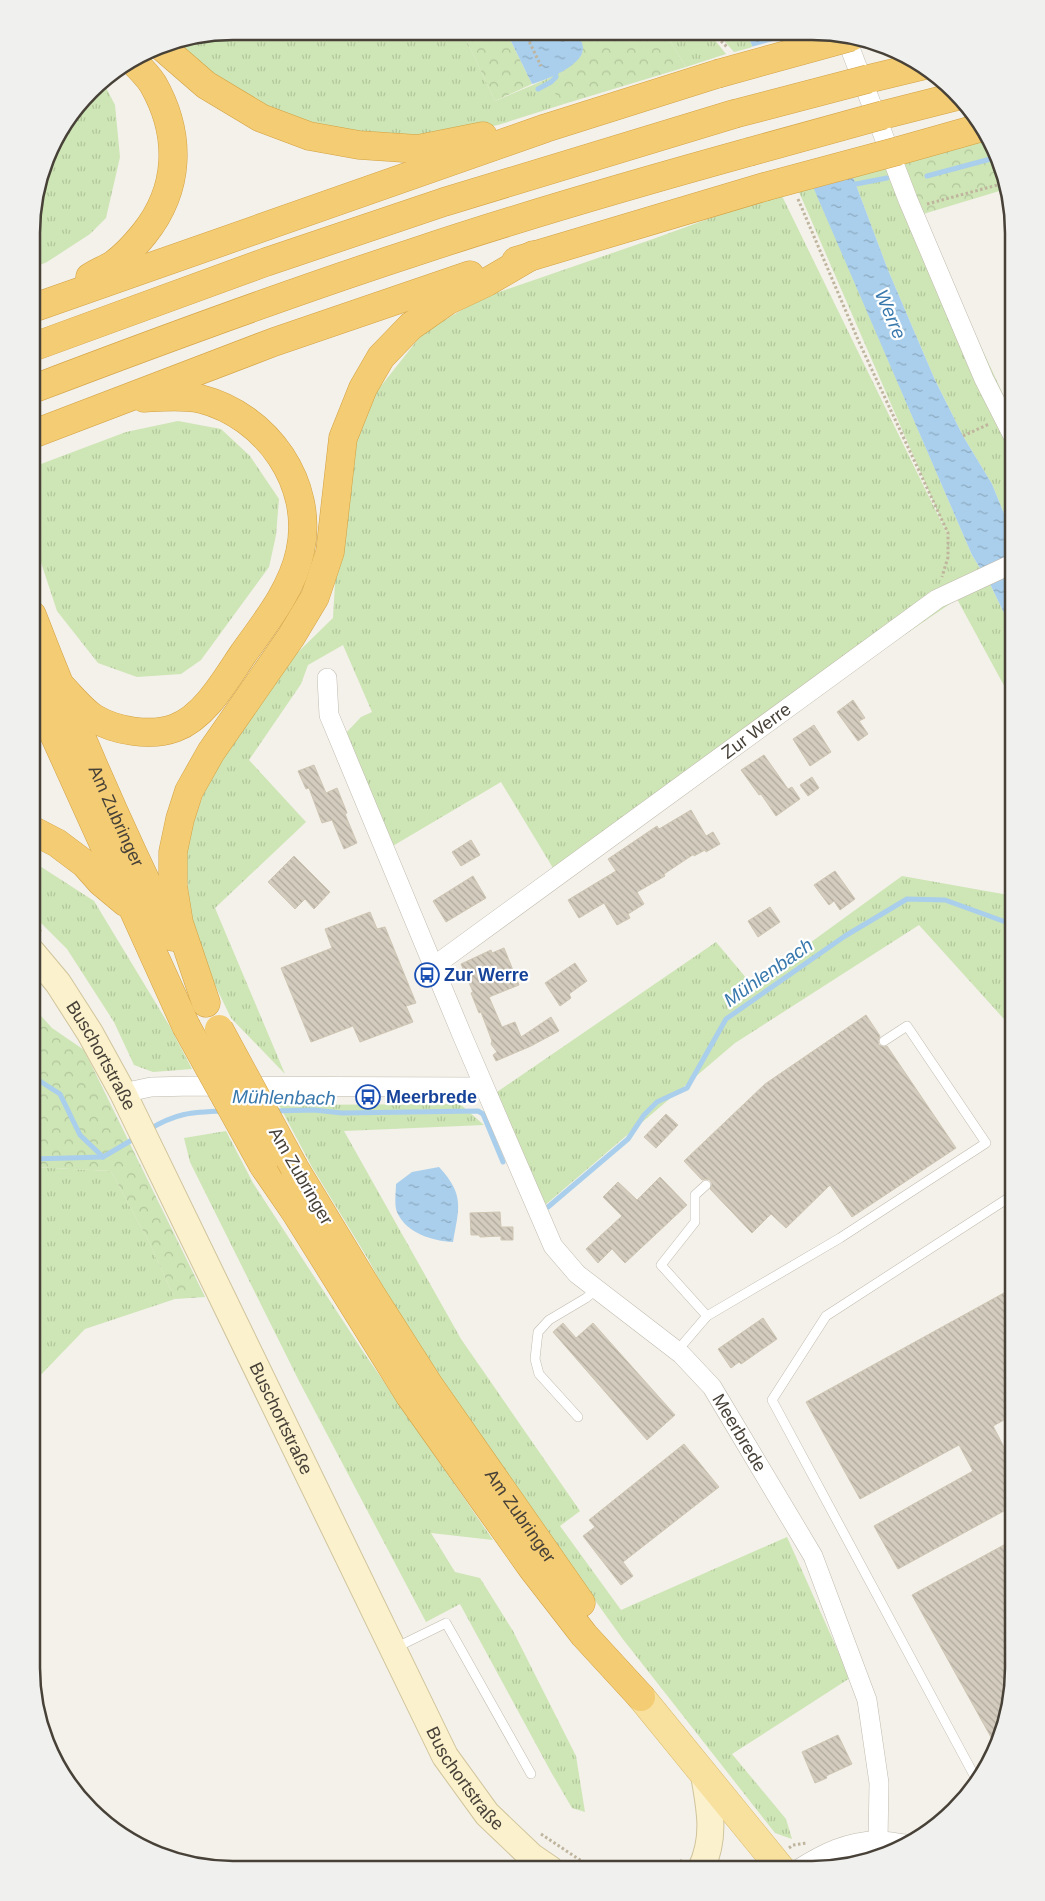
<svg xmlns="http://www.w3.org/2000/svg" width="1045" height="1901" font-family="Helvetica,sans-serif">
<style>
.grass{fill:url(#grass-tufts)}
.forest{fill:url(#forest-crowns)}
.water{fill:url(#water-ripples)}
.pier{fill:#f3f1e9}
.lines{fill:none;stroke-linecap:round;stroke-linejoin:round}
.stream{stroke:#aacfec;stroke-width:5}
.building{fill:url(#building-back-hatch);stroke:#cfc5b3}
.lane-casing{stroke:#c1bbaf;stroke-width:10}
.street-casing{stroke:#c1bbaf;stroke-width:20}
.secondary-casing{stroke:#d0c49c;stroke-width:28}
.primary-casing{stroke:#dcbe6f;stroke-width:29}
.highway-casing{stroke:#d3a143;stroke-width:29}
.path{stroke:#bfb49e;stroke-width:3;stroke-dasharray:2.5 2.5;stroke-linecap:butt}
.lane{stroke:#fff;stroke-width:9}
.street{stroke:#fff;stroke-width:19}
.secondary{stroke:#fbf1cc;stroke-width:26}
.primary{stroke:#f8e09e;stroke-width:28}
.highway{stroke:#f4cc73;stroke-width:28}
.highway-bridge-casing{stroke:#d3a143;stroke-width:29;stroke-linecap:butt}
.highway-bridge{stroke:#f4cc73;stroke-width:28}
.labels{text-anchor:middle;stroke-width:4.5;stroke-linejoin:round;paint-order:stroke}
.street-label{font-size:18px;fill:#474138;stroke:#fff}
.transit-label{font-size:18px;font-weight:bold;fill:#164399;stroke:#fff;text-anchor:start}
.water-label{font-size:19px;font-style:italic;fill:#3878ac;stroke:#fff}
.rim{fill:none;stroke:#474138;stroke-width:2.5}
</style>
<defs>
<pattern id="grass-tufts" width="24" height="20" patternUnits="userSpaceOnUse" patternTransform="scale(1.25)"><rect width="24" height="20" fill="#cee5b5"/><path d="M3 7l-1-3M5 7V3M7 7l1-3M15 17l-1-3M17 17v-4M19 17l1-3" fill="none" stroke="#b2c69c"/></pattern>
<pattern id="forest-crowns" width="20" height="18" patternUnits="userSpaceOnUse" patternTransform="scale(1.25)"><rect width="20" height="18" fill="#cee5b5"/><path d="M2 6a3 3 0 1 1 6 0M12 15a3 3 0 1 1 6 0" fill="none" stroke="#b2c69c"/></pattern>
<pattern id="water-ripples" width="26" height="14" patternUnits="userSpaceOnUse" patternTransform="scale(1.25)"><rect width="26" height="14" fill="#aacfec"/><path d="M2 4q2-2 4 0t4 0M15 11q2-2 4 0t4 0" fill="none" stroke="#8caac0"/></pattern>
<pattern id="building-back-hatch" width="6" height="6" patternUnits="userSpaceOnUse" patternTransform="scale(1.25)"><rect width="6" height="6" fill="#d4cdbf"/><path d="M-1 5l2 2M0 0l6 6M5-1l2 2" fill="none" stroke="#aea89c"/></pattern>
</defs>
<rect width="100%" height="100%" fill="#f3f1e9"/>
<g class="grass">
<polygon points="233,31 463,33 495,101 547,79 566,69 552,89 564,104 498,125 442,135 380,137 295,119 254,101 214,75 177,42"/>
<polygon points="656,34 710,34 726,54 686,67 667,36"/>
<polygon points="718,34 747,34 753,47 734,52"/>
<polygon points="102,80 115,105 120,157 106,218 90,234 47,262 33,268 33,207 52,144"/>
<polygon points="904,163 920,215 1014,418 1014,538 992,484 963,436 935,380 888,270 853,177"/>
<polygon points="814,188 972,555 991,586 1014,634 1014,704 957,599 556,873 501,782 391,847 345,734 361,717 372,712 343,645 308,665 301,684 249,760 306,822 215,908 285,1074 231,1018 214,983 199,944 190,909 186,867 188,840 205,789 221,761 295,655 333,618 336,566 354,447 377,391 423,333 482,298 653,239 730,211 782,196 950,540 799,192"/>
<polygon points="178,421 221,429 250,456 279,499 276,535 269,567 201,660 181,674 137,677 98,663 57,611 33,538 33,467 126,432"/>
<polygon points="32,861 94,901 169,1025 192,1069 153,1072 134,1065 114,1022 67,949 32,914"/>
<polygon points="902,876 1014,896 1013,1029 919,925 735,1043 544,1206 497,1092 716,942 752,985"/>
<polygon points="460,1104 484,1125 344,1131 461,1339 580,1511 560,1526 621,1610 787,1537 850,1678 732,1754 786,1819 792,1839 775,1833 622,1638 529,1508 408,1333 368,1259 312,1167 279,1105"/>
<polygon points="226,1131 253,1183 362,1350 493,1540 431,1533 455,1572 480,1578 513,1631 576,1756 585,1812 572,1808 551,1772 460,1604 426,1622 299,1381 190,1162 184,1138"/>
<polygon points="32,1167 111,1171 150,1244 175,1299 85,1329 32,1384"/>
</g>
<g class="forest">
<polygon points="463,33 507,33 532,84 495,101"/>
<polygon points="578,33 656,34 667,36 686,67 564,104 551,89 566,69 580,56"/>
<polygon points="989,139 1003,168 1006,189 920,215 904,163"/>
<polygon points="32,1006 52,1028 84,1050 205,1297 175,1299 150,1244 111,1171 32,1167"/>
</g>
<g class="water">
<path d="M507,33H578C580,37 583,44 583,49C582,66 546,80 532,84Z"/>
<polygon points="747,34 793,35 853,177 888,270 935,380 963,436 992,484 1014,538 1014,634 991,586 972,555"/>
<path d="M439,1167C465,1195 459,1208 453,1242C432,1241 406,1233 397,1212C394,1205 396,1192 396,1184L412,1172Z"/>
</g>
<polygon class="pier" points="795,35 855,177 811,189 751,47"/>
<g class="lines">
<g class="stream">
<polyline points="538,89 551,82 556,77 555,69"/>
<polyline points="927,176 998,157"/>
<polyline points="851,185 887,178"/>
<polyline points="32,1076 60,1094 80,1135 103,1157"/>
<polyline points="274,1111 314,1110 342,1113 478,1111 483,1114 503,1162"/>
<path d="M148,1130C176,1113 191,1112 223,1111"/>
<polyline points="32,1159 103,1157 137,1137"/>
<polyline points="548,1207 628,1139 644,1115 657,1102 687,1088 726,1019 845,936 907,899 945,900 1014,925"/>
</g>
</g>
<g class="building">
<polygon points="853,700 865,718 859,721 868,734 858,741 837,712"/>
<polygon points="814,725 831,752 810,766 793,739"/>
<polygon points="764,755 788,789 792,787 800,799 776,816 761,794 759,795 741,770"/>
<polygon points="314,765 326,793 337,788 347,813 345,814 357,843 344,849 332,820 322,823 309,788 306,789 298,771"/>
<polygon points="812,777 819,788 808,796 800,785"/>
<polygon points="691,810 706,836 713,832 720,844 706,852 705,850 694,856 694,854 664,874 665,876 637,892 644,904 628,914 630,918 617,925 604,903 579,918 568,900 616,871 608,859 657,826 659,829"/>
<polygon points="471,840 480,855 461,866 452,852"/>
<polygon points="294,856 330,892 314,909 305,899 295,909 268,882"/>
<polygon points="835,871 855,899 840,910 834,901 829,905 814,885"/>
<polygon points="473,876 486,898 446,922 433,901"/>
<polygon points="770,907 780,922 758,937 748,921"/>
<polygon points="370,912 377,929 385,927 416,1003 406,1006 413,1022 360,1042 353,1026 311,1042 281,968 332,948 325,929"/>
<polygon points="504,948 519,985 489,997 502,1027 515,1022 521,1037 551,1017 559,1031 531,1046 496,1061 493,1055 497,1052 491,1044 492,1041 481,1012 479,1013 471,993 473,992 461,964 491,950 492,953"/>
<polygon points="575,963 587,981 569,994 571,998 560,1006 545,983"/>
<polygon points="866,1015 880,1036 878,1041 879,1045 884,1047 887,1046 956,1148 852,1217 830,1185 786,1228 771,1214 752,1233 710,1189 712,1184 710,1180 705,1179 702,1180 684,1161 765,1084"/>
<polygon points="666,1114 678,1125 656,1148 644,1137"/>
<polygon points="660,1177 687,1205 625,1263 612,1249 598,1263 586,1249 622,1216 603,1197 618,1182 637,1200"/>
<polygon points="500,1212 501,1227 513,1227 513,1240 501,1240 501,1236 480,1237 479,1235 471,1235 470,1213"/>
<polygon points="1013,1288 1013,1415 993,1426 1007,1453 1013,1450 1013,1506 898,1569 874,1526 973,1471 959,1445 860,1499 806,1402"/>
<polygon points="763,1318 777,1339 741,1364 739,1362 731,1368 718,1349"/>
<polygon points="563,1323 576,1338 593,1323 675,1415 647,1440 553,1332"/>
<polygon points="684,1444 719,1487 623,1562 633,1576 621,1585 583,1536 595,1527 589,1520"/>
<polygon points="1013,1540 1013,1681 997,1748 912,1595"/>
<polygon points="838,1735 852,1764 826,1776 827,1778 815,1783 802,1752"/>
</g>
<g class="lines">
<g class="lane-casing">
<g id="lane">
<polyline points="706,1185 695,1195 695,1222 661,1265 707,1316 840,1238 986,1143 907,1026 884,1041"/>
<polyline points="677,1351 707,1316"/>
<polyline points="578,1417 539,1374 535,1359 538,1332 549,1320 586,1298 597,1289"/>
<polyline points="395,1648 446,1623 531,1774"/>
<polyline points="972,1791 975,1777 772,1400 826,1316 1013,1195"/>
</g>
</g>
<g class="street-casing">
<g id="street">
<polyline points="845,35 908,200 984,379 1014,438"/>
<path id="s1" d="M327,678L329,715L462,1035L553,1246L577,1274L681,1354L712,1387L813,1556L867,1700L879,1783L878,1841"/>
<path id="s2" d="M434,966L937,599L1014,563"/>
<polyline points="123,1093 151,1087 194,1086 484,1087"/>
<polyline points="841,1865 854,1855 865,1843"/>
<path d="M797,1870C822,1854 849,1840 879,1841C888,1841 897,1843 906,1844"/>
</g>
</g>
<g class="secondary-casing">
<g id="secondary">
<path id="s3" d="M32,952L58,983L90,1033L123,1093L445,1756L487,1814L531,1856L550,1869"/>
<path d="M701,1869C716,1837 710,1809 704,1775"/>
</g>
</g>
<g class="primary-casing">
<polyline id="primary" points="641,1697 782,1870"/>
</g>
<g class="highway-casing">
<g id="highway">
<polyline points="161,46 206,85 261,118 309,136 359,145 418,149 483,136"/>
<polyline points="868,79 922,66"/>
<polyline points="883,115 958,96"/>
<polyline points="898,151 983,127"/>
<polyline points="516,261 764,187"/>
<path d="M90,277C98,272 106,269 114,264C125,256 135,245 144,234C180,189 182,135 153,84C148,76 140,68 133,61"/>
<polyline points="33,308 546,128 717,74"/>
<polyline points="33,347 266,262 444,202 734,114"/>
<path d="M33,389C159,341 286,294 415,252C525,215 637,183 749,152"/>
<polyline points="33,434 274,342 470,275"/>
<path id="s4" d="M32,615C74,724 121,832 173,937"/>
<path d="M59,684C70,695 81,710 94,718C115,731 151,737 175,728C205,717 226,679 243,654C265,623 292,590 300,552C315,484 267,416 201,399C183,395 162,397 144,398"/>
<polyline points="32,686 186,1026"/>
<polyline points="32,830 57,843 85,864 101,882 125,902"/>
<polyline points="206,1003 179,923 173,886 173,852 180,819 189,791 211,752 291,637 315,597 330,552 343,438 363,388 381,357 411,326 447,301 487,282 533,255"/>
<polyline points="263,1165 296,1213 410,1396 483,1499 532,1568 584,1635 641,1697"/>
<path id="s5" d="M294,1167L371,1294L429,1385L581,1603"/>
</g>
</g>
<g class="path">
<polyline points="525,33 541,66"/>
<polyline points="714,34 728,48"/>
<polyline points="798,199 859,342 948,533 948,557 942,577"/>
<polyline points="927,204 1005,183"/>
<polyline points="963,436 989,424"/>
<polyline points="32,923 42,933"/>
<polyline points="541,1834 580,1860 602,1869"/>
<polyline points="789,1848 793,1845 807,1843"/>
<polyline points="575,1869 580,1860"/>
<polyline points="674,1869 682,1860"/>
</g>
<use href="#lane" class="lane"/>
<use href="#street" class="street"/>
<use href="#secondary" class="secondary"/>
<use href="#primary" class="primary"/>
<use href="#highway" class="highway"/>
<g class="highway-bridge-casing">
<g id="highway-bridge">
<polyline points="717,74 851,37"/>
<polyline points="734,114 868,79"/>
<polyline points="749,152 883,115"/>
<polyline points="764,187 898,151"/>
<polyline points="186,1026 263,1165"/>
<polyline points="219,1029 294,1167"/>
</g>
</g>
<use href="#highway-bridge" class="highway-bridge"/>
</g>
<defs>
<g id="bus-ring" transform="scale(1.25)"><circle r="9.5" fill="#fff" stroke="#1a4fb4" stroke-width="1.5"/><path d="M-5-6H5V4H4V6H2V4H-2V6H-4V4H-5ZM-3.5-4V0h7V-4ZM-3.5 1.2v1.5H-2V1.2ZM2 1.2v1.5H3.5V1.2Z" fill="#1a4fb4"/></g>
</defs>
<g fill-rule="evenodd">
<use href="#bus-ring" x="427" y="975"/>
<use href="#bus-ring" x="368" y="1097"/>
</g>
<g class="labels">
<g class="street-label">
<text dy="6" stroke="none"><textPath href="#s2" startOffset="399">Zur Werre</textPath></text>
<text dy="6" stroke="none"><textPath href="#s4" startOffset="218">Am Zubringer</textPath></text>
<text dy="6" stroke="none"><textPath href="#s3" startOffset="125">Buschortstraße</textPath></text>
<text transform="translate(301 1176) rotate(60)" y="6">Am Zubringer</text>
<text dy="6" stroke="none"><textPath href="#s3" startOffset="530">Buschortstraße</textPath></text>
<text dy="6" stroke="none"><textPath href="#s1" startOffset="880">Meerbrede</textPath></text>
<text dy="6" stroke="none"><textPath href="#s5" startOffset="416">Am Zubringer</textPath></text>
<text dy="6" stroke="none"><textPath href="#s3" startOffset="935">Buschortstraße</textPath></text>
</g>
<g class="transit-label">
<text x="444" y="981">Zur Werre</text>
<text x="386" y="1103">Meerbrede</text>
</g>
<g class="water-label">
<text transform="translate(891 314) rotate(67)" y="7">Werre</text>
<text transform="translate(768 972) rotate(-35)" y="7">Mühlenbach</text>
<text transform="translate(284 1097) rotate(1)" y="7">Mühlenbach</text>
</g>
</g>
<path d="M0 0H1045V1901H0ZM233 40H812A193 193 0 0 1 1005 233V1668A193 193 0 0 1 812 1861H233A193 193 0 0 1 40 1668V233A193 193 0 0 1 233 40Z" fill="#f0f0ef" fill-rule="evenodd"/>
<path class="rim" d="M233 40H812A193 193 0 0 1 1005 233V1668A193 193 0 0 1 812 1861H233A193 193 0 0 1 40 1668V233A193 193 0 0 1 233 40Z"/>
</svg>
